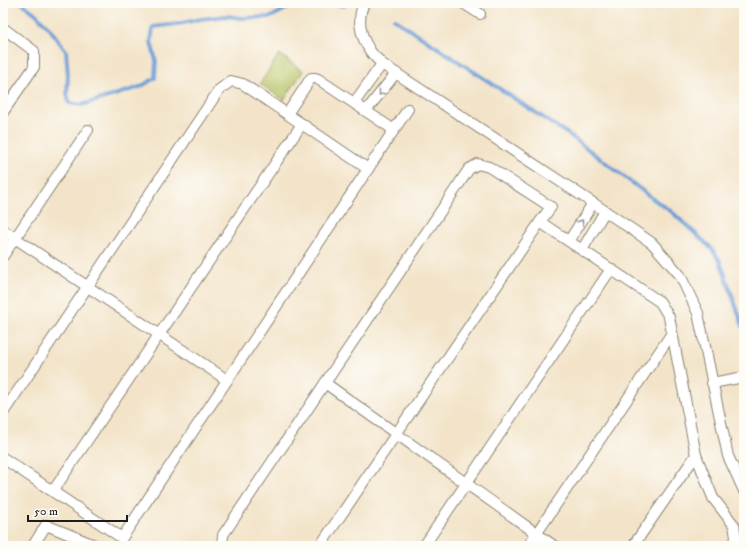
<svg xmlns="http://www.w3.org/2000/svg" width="747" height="549" font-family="'IM FELL DW Pica',serif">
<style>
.green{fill:#b9c567;stroke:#6a7042}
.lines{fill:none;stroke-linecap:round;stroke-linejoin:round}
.stream{stroke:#6c9cd6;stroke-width:4}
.street-casing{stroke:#888072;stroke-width:12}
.street{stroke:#fff;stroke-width:10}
.oneway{stroke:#999}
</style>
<rect width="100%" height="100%" fill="#fdfcf7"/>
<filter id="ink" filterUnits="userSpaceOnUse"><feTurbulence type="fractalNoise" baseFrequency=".025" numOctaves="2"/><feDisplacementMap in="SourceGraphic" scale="8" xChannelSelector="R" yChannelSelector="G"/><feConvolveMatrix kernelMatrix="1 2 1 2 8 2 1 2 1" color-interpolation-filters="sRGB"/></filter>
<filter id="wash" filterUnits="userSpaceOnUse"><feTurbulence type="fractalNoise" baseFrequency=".012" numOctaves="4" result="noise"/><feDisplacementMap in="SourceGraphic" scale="16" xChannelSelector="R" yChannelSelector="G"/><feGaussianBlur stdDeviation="0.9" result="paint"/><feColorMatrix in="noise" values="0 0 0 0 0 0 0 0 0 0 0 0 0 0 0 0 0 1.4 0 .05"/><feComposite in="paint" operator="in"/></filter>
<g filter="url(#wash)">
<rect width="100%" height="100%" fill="#f3e4c9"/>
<polygon class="green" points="279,54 303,71 284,100 260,84"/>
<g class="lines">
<g class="stream">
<polyline points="22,3 36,14 50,29 66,51 68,75 67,93 69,103 82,105 140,87 155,78 156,61 151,42 153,27 178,24 201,19 226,16 241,18 271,17 293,5 299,3"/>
<polyline points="334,3 344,6"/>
<polyline points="394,19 568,134 652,198 672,212 711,248 720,261 744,329"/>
</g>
</g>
</g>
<g filter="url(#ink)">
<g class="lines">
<g class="street-casing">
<g id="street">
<path d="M364,3C357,18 360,35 369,49C372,55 378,59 382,64L593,203L652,243L680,275L698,313L728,456L744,491"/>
<polyline points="463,3 480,14"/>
<polyline points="3,28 34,51 34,67 3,112"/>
<polyline points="354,103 382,64"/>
<polyline points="366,111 396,73"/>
<polyline points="287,114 311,78 315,78 318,79 394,130"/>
<polyline points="3,230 227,380"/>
<polyline points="569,241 593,203"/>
<polyline points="582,250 605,211"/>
<polyline points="3,256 88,130"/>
<polyline points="325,383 554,546"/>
<polyline points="712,383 744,377"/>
<polyline points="3,413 219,90 231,81 243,84 368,169"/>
<polyline points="3,458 122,538 408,109"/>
<polyline points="53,491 302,124"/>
<polyline points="33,546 46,525 97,546"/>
<polyline points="222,546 223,535 469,169 478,164 489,167 551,207 540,222 660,302 669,317 696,455 713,498 734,525 736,537 734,546"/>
<polyline points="320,546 540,222"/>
<polyline points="424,546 611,269"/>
<polyline points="528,546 672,333"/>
<polyline points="633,546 696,455"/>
</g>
</g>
<use href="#street" class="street"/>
</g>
<defs><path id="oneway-chevron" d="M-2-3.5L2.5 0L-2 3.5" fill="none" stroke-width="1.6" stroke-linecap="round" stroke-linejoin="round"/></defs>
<g class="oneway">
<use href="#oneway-chevron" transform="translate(381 93) rotate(128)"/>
<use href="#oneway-chevron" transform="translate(581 222) rotate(-57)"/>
</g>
</g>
<rect width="747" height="549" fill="none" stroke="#fdfcf7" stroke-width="16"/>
<path d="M28 515v6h99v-6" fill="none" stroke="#1c1c1c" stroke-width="2"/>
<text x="34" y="515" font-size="12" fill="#1c1c1c" stroke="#fdfcf7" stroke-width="3" paint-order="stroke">50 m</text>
</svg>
